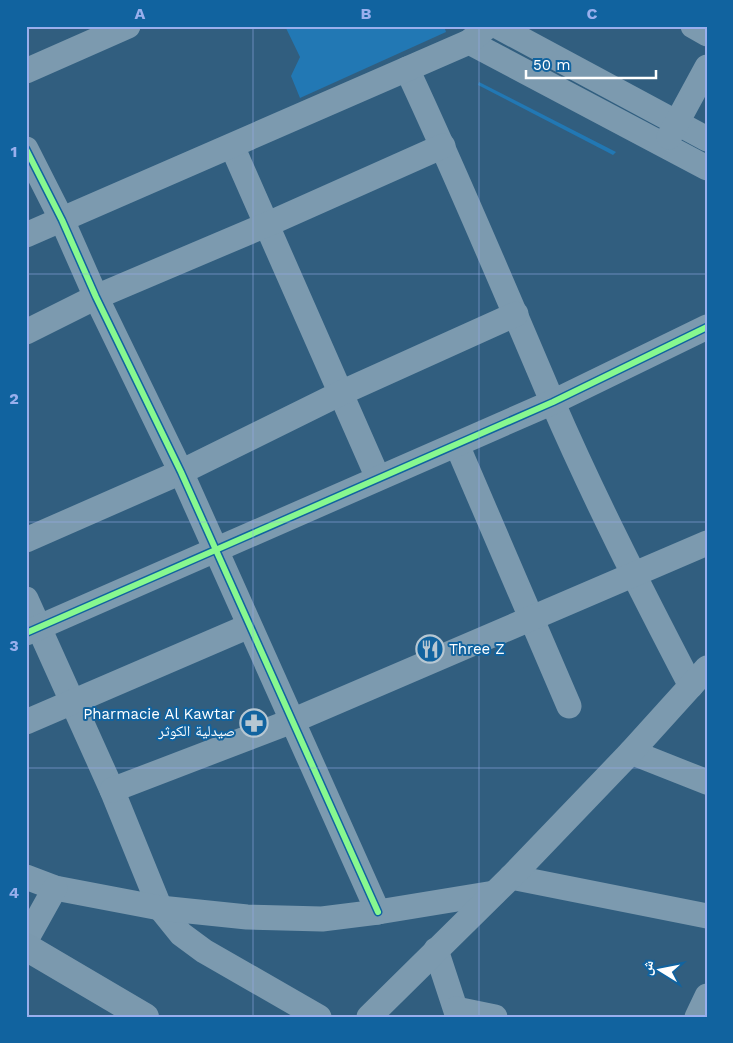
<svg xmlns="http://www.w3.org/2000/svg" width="733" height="1043" font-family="'Work Sans','Noto Naskh Arabic',sans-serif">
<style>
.green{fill:#2278b4}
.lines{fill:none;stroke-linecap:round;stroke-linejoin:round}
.minor{stroke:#7c9aaf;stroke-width:25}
.major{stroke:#7b99ae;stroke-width:28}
.cycleway-casing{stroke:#11639f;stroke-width:9}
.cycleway{stroke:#87f88f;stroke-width:6}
.grid{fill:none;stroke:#99afed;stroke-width:1;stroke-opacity:0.55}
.labels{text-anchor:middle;stroke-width:4;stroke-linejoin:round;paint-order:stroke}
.poi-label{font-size:15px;fill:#fff;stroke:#11639f;text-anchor:start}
.neatline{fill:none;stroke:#99afed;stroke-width:2}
.grid-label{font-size:16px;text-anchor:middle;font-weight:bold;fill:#99afed}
</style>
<rect width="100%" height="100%" fill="#315e7f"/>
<g class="green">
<polygon points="285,26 444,26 446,32 300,98 291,76 300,57"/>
<polygon points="479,82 616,152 613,155 478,85"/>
</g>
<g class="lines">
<g class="minor">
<polyline points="497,26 707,139"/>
<polyline points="693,26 707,34"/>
<polyline points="469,42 707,168"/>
<path d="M407,69C458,178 505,290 552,401C594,498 642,592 691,686"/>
<polyline points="26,71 128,26"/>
<polyline points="669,137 707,67"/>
<polyline points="232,146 378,478"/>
<polyline points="26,149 62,220 96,297 181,472 378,912"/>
<polyline points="26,235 469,42 488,26"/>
<polyline points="26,332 96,297 268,224 443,146"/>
<polyline points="457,445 569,706"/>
<polyline points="26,540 181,472 341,393 516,314"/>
<polyline points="26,599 112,790 160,908 181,934 204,951 319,1017"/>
<polyline points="26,633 553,402 707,327"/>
<polyline points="26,722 249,626"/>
<polyline points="631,752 707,782"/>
<polyline points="112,790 292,721 707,543"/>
<polyline points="26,877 55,888 160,908 247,917 322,919 378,912 494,893"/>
<polyline points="511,877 707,916"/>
<polyline points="26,940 55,888"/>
<polyline points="436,950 458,1017"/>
<polyline points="456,1009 495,1017"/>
<polyline points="369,1017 511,877 631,752 707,668"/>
<polyline points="697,1017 707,996"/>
</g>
<polyline class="major" points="26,947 145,1017"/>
<g class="cycleway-casing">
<g id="cycleway">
<polyline points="26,149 62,220 96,297 181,472 378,912"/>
<polyline points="26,633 553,402 707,327"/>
</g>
</g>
<use href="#cycleway" class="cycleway"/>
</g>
<path class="grid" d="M253,26V1017M479,26V1017M26,274H707M26,522H707M26,768H707"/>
<defs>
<g id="restaurant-ring" transform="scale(1.4375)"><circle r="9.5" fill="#11639f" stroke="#b7c7d2" stroke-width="1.5"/><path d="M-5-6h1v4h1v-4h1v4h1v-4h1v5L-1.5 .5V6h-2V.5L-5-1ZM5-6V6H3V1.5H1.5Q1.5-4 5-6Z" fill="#b7c7d2"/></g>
<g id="pharmacy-ring" transform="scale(1.4375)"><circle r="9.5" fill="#11639f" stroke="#b7c7d2" stroke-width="1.5"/><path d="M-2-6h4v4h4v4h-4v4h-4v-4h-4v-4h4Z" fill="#b7c7d2"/></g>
</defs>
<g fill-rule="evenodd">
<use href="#restaurant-ring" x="430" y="649"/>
<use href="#pharmacy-ring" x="254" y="723"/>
</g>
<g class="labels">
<g class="poi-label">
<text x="449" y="654">Three Z</text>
<text x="235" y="719" text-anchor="end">Pharmacie Al Kawtar<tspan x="235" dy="17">صيدلية الكوثر</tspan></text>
</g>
</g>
<rect width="733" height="1043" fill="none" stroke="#11639f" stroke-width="55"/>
<g transform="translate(660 970) rotate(280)" stroke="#11639f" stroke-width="4" paint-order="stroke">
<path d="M0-4L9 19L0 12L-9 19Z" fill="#ffffff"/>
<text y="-8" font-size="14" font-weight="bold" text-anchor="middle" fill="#ffffff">ش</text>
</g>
<path d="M526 70v8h130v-8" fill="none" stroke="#ffffff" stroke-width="2.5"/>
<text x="533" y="70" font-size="15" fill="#ffffff" stroke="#11639f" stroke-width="4" paint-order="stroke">50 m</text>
<rect x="28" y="28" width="678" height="988" class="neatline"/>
<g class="grid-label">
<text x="140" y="19">A</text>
<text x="366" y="19">B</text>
<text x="592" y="19">C</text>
<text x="14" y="157">1</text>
<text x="14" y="404">2</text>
<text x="14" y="651">3</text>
<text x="14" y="898">4</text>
</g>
</svg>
